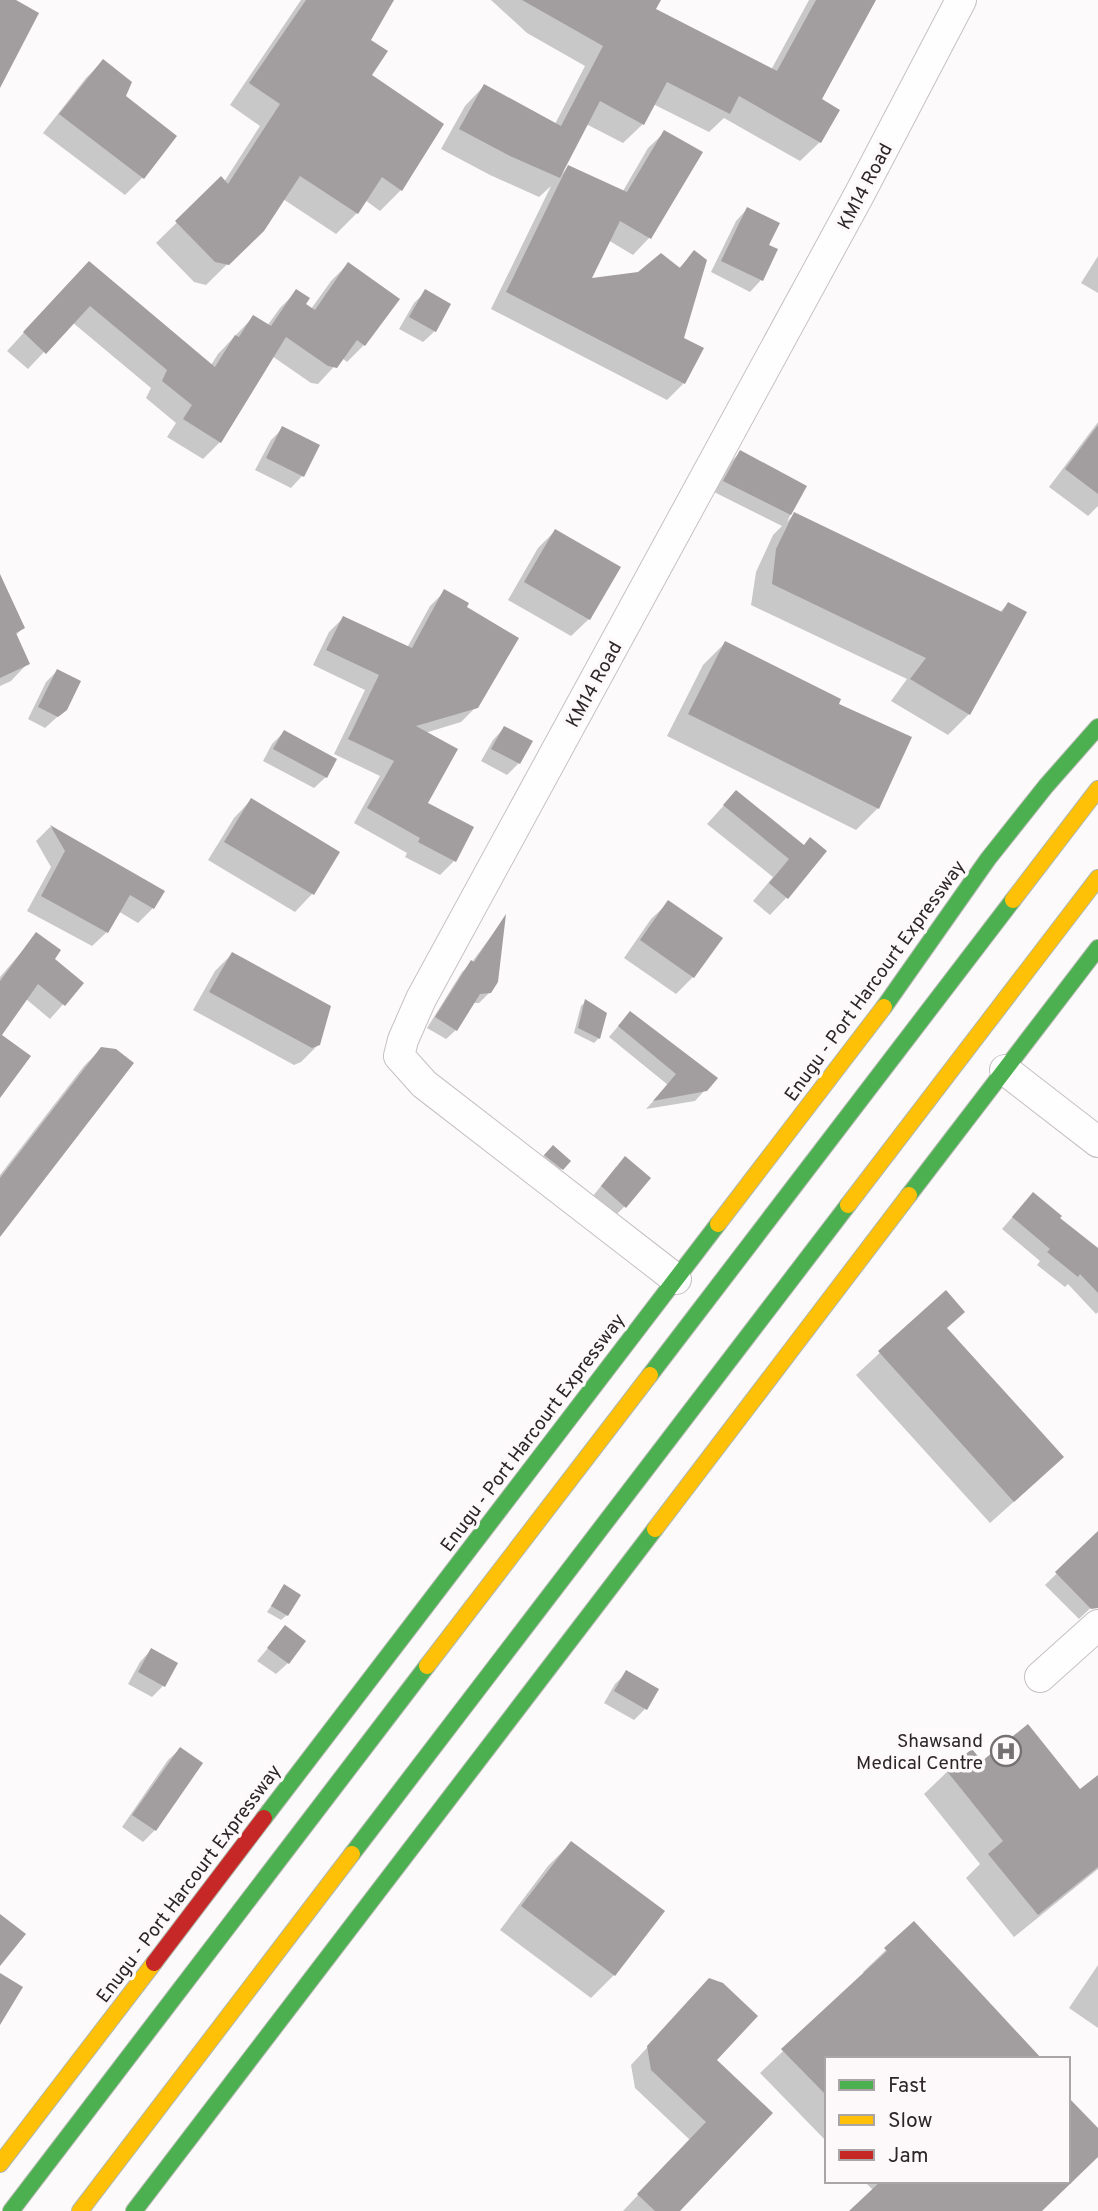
<svg xmlns="http://www.w3.org/2000/svg" width="1098" height="2211" font-family="Overpass,sans-serif">
<style>
.shadow{fill:#0003}
.building{fill:#a29ea0}
.lines{fill:none;stroke-linecap:round;stroke-linejoin:round}
.street-casing{stroke:#c6c1c3;stroke-width:32}
.fast-casing{stroke:#afb6ac;stroke-width:18}
.slow-casing{stroke:#afb6ac;stroke-width:18}
.jam-casing{stroke:#afb6ac;stroke-width:18}
.street{stroke:#fffefe;stroke-width:30}
.fast{stroke:#4caf50;stroke-width:16}
.slow{stroke:#ffc107;stroke-width:16}
.jam{stroke:#c62828;stroke-width:16}
.labels{text-anchor:middle;stroke-width:7;stroke-linejoin:round;paint-order:stroke}
.street-label{font-size:19px;fill:#2d2529;stroke:#fdf9fa}
.poi-label{font-size:19px;fill:#2d2529;stroke:#fdf9fa;text-anchor:end}
</style>
<rect width="100%" height="100%" fill="#fcfafb"/>
<g class="shadow">
<polygon points="301,0 392,0 368,40 369,75 401,190 380,211 365,200 357,213 336,234 283,199 262,230 206,285 194,282 156,243 221,179 224,182 260,126 230,105"/>
<polygon points="491,0 659,0 653,10 771,70 809,0 874,0 819,100 820,142 800,161 724,118 709,132 653,104 643,124 623,143 586,124 561,175 568,167 623,191 648,148 665,132 701,153 649,238 633,255 608,240 589,281 678,269 694,253 682,338 684,383 667,400 491,309 551,186 539,197 490,175 441,149 465,106 484,86 555,124 585,66 527,33"/>
<polygon points="103,61 124,96 175,136 142,178 125,195 43,133 86,78"/>
<polygon points="747,209 767,246 776,250 761,280 750,292 711,272 736,221"/>
<polygon points="1098,256 1098,293 1081,283"/>
<polygon points="348,264 364,345 347,362 342,358 318,384 311,383 272,356 220,442 203,459 167,437 176,423 146,398 151,388 72,322 28,369 7,351 72,280 211,365 218,354 253,317 267,326 280,308 297,291 304,304 311,309 331,281"/>
<polygon points="425,292 435,331 423,342 399,329 414,303"/>
<polygon points="1098,422 1098,506 1088,516 1049,487"/>
<polygon points="282,429 317,446 302,476 291,488 255,470 271,440"/>
<polygon points="740,452 804,486 787,522 794,514 1000,612 1008,604 969,714 948,735 891,701 907,679 751,605 756,572 773,535 782,526 714,492 730,463"/>
<polygon points="555,531 589,619 571,636 508,600 538,548"/>
<polygon points="444,592 465,608 476,707 461,722 425,733 426,803 454,861 440,875 405,857 407,853 354,823 380,776 334,754 365,690 313,665 329,632 343,618 407,648 430,606"/>
<polygon points="0,598 23,628 15,636 28,663 11,681 0,686"/>
<polygon points="725,643 836,705 878,808 856,830 667,736 703,665"/>
<polygon points="57,671 66,709 45,728 28,719 46,682"/>
<polygon points="504,728 530,742 519,763 507,775 481,761 493,740"/>
<polygon points="284,732 326,777 314,788 263,761 272,744"/>
<polygon points="736,792 803,846 787,897 770,915 753,901 773,877 707,824"/>
<polygon points="251,800 337,853 312,894 295,912 208,860 234,818"/>
<polygon points="50,827 162,892 153,908 138,923 118,911 107,932 92,946 27,911 51,867 36,841"/>
<polygon points="669,902 721,938 693,977 676,994 624,958 651,919"/>
<polygon points="504,919 490,992 479,1003 472,1003 456,1030 446,1039 427,1028 462,972 472,962"/>
<polygon points="36,935 52,959 82,983 50,1019 26,999 0,1035 0,977"/>
<polygon points="232,954 319,1044 301,1062 294,1065 193,1010 215,971"/>
<polygon points="586,1001 599,1038 594,1043 574,1033 581,1006"/>
<polygon points="620,1024 705,1090 695,1101 646,1109 668,1085 609,1037"/>
<polygon points="101,1049 0,1234 0,1175 84,1066"/>
<polygon points="553,1147 562,1168 551,1180 541,1158"/>
<polygon points="616,1167 625,1206 616,1215 593,1196"/>
<polygon points="1022,1206 1057,1218 1098,1250 1098,1312 1096,1314 1068,1284 1065,1287 1037,1265 1040,1261 1002,1229"/>
<polygon points="945,1292 945,1329 1038,1480 990,1523 856,1375"/>
<polygon points="1093,1538 1098,1543 1098,1601 1079,1619 1045,1585"/>
<polygon points="284,1587 287,1615 281,1620 267,1612"/>
<polygon points="285,1628 288,1663 276,1674 257,1661"/>
<polygon points="151,1650 163,1686 152,1697 128,1684 140,1662"/>
<polygon points="626,1673 645,1709 634,1720 604,1703 615,1684"/>
<polygon points="180,1749 201,1763 155,1830 143,1842 122,1827 168,1760"/>
<polygon points="972,1752 982,1763 1080,1792 1098,1791 1098,1869 1014,1937 966,1878 980,1864 924,1794 947,1772"/>
<polygon points="571,1843 614,1975 591,1998 500,1930 548,1866"/>
<polygon points="914,1923 827,2059 827,2142 760,2073 865,1974 863,1972"/>
<polygon points="1098,1965 1098,2028 1069,2008"/>
<polygon points="696,1995 715,2060 771,2113 678,2211 623,2211 690,2140 635,2088 631,2065"/>
<polygon points="1098,2130 1098,2155 1041,2211 852,2211 874,2191 864,2181 1068,2181"/>
</g>
<g class="building">
<polygon points="0,0 16,0 39,13 0,88"/>
<polygon points="306,0 394,0 371,40 388,51 372,75 444,124 402,191 382,177 358,214 300,176 264,231 229,265 215,262 175,221 221,176 228,184 280,104 249,83"/>
<polygon points="522,0 661,0 656,9 777,71 816,0 876,0 822,99 840,110 821,143 739,96 730,114 667,82 644,125 600,101 560,178 510,156 459,129 484,84 561,126 603,46"/>
<polygon points="103,59 132,82 126,96 177,136 144,179 59,114"/>
<polygon points="664,130 703,152 651,239 620,221 592,278 638,272 661,253 680,268 694,250 707,260 684,338 704,348 685,384 506,292 568,165 627,192"/>
<polygon points="747,207 780,223 769,245 778,249 763,281 721,261"/>
<polygon points="89,261 215,367 235,335 239,337 253,315 271,326 296,289 310,298 306,304 315,310 348,262 400,299 365,346 357,340 337,368 328,366 286,337 221,443 183,419 192,405 162,381 167,370 90,306 46,354 23,332"/>
<polygon points="425,289 451,304 436,332 409,317"/>
<polygon points="1098,425 1098,494 1065,469"/>
<polygon points="282,426 320,445 304,477 266,458"/>
<polygon points="740,450 807,486 791,515 723,481"/>
<polygon points="794,512 1002,612 1008,602 1027,612 970,715 910,679 926,658 772,584 776,549"/>
<polygon points="555,529 621,567 590,620 524,582"/>
<polygon points="0,574 25,628 16,633 30,664 0,678"/>
<polygon points="444,589 469,603 467,607 519,638 478,708 416,726 458,749 428,803 474,827 456,862 418,842 420,838 367,808 394,761 348,739 379,675 326,650 343,616 412,648"/>
<polygon points="725,641 841,699 839,704 912,737 879,809 688,714"/>
<polygon points="57,669 81,681 67,710 58,717 38,707"/>
<polygon points="504,726 533,741 520,764 491,749"/>
<polygon points="284,730 337,759 327,778 273,749"/>
<polygon points="736,790 804,845 810,837 827,851 788,899 769,883 789,859 723,805"/>
<polygon points="251,798 340,852 314,895 224,842"/>
<polygon points="50,825 165,891 154,909 130,895 108,933 41,896 65,851"/>
<polygon points="668,900 723,938 694,978 640,940"/>
<polygon points="506,914 498,982 491,993 480,994 457,1031 435,1017 471,960 474,962"/>
<polygon points="36,932 61,950 55,959 84,983 65,1006 38,984 2,1035 31,1056 0,1098 0,981"/>
<polygon points="232,952 331,1006 320,1045 312,1048 209,992"/>
<polygon points="585,999 607,1013 600,1039 578,1028"/>
<polygon points="630,1011 718,1078 707,1091 653,1101 676,1074 618,1026"/>
<polygon points="101,1047 116,1049 134,1063 0,1237 0,1178"/>
<polygon points="553,1145 571,1161 563,1170 544,1155"/>
<polygon points="625,1156 651,1178 626,1208 601,1186"/>
<polygon points="1033,1192 1062,1216 1060,1218 1098,1248 1098,1293 1080,1274 1078,1277 1047,1252 1050,1249 1012,1217"/>
<polygon points="946,1290 965,1312 947,1328 1064,1457 1014,1502 878,1351"/>
<polygon points="1098,1531 1098,1608 1091,1609 1055,1572"/>
<polygon points="284,1584 301,1595 288,1616 271,1606"/>
<polygon points="285,1625 306,1641 289,1664 267,1648"/>
<polygon points="151,1648 178,1663 165,1687 138,1672"/>
<polygon points="626,1670 659,1689 647,1710 614,1691"/>
<polygon points="1028,1724 1080,1789 1098,1775 1098,1867 1038,1915 988,1854 1003,1841 946,1770 972,1749 982,1761"/>
<polygon points="180,1747 203,1763 156,1831 132,1815"/>
<polygon points="571,1841 665,1911 615,1976 521,1906"/>
<polygon points="0,1914 26,1934 0,1966"/>
<polygon points="914,1921 1042,2059 827,2059 827,2096 781,2049 887,1951 884,1948"/>
<polygon points="0,1973 23,1987 0,2025"/>
<polygon points="709,1978 723,1983 758,2016 717,2060 773,2113 680,2211 655,2211 637,2194 706,2122 651,2070 647,2046"/>
<polygon points="1068,2097 1098,2128 1098,2157 1042,2211 849,2211 881,2181 1068,2181"/>
</g>
<g class="lines">
<g class="street-casing">
<g id="street">
<polyline points="1005,1070 1098,1142"/>
<polyline points="676,1279 424,1084 399,1056 403,1040 421,999 859,195 961,0"/>
<polyline points="1040,1677 1098,1625"/>
</g>
</g>
<g class="fast-casing">
<g id="fast">
<polyline points="884,1007 988,859 1046,786 1098,727"/>
<polyline points="909,1195 1098,948"/>
<polyline points="650,1375 1013,900"/>
<polyline points="264,1818 718,1224"/>
<polyline points="352,1854 848,1205"/>
<polyline points="11,2211 427,1666"/>
<polyline points="134,2211 655,1529"/>
</g>
</g>
<g class="slow-casing">
<g id="slow">
<polyline points="1013,900 1098,789"/>
<polyline points="848,1205 1098,878"/>
<polyline points="718,1224 884,1007"/>
<polyline points="655,1529 909,1195"/>
<polyline points="427,1666 650,1375"/>
<polyline points="0,2164 154,1963"/>
<polyline points="80,2211 352,1854"/>
</g>
</g>
<g class="jam-casing">
<polyline id="jam" points="154,1963 264,1818"/>
</g>
<use href="#street" class="street"/>
<use href="#fast" class="fast"/>
<use href="#slow" class="slow"/>
<use href="#jam" class="jam"/>
</g>
<defs>
<g id="hospital-ring" transform="scale(1.575)"><circle r="9.5" fill="#fdf9fa" stroke="#757072" stroke-width="1.5"/><path d="M-5-5h3v3.5h4V-5h3V5h-3V1.5h-4V5h-3Z" fill="#757072"/></g>
</defs>
<g fill-rule="evenodd">
<use href="#hospital-ring" x="1006" y="1751"/>
</g>
<g class="labels">
<g class="street-label">
<text transform="translate(864 186) rotate(-62)" y="7">KM14 Road</text>
<text transform="translate(593 684) rotate(-61)" y="7">KM14 Road</text>
<text transform="translate(874 980) rotate(-54)" y="7">Enugu - Port Harcourt Expressway</text>
<text transform="translate(532 1432) rotate(-53)" y="7">Enugu - Port Harcourt Expressway</text>
<text transform="translate(188 1883) rotate(-53)" y="7">Enugu - Port Harcourt Expressway</text>
</g>
<g class="poi-label">
<text x="983" y="1747">Shawsand<tspan x="983" dy="22">Medical Centre</tspan></text>
</g>
</g>
<rect x="825" y="2057" width="245" height="126" fill="#fdf9fa" stroke="#aaa4a6" stroke-width="2"/>
<rect x="839" y="2080" width="35" height="10" fill="#4caf50" stroke="#aaa4a6" stroke-width="2"/>
<text x="888" y="2092" font-size="21" fill="#2d2529">Fast</text>
<rect x="839" y="2115" width="35" height="10" fill="#ffc107" stroke="#aaa4a6" stroke-width="2"/>
<text x="888" y="2127" font-size="21" fill="#2d2529">Slow</text>
<rect x="839" y="2150" width="35" height="10" fill="#c62828" stroke="#aaa4a6" stroke-width="2"/>
<text x="888" y="2162" font-size="21" fill="#2d2529">Jam</text>
</svg>
